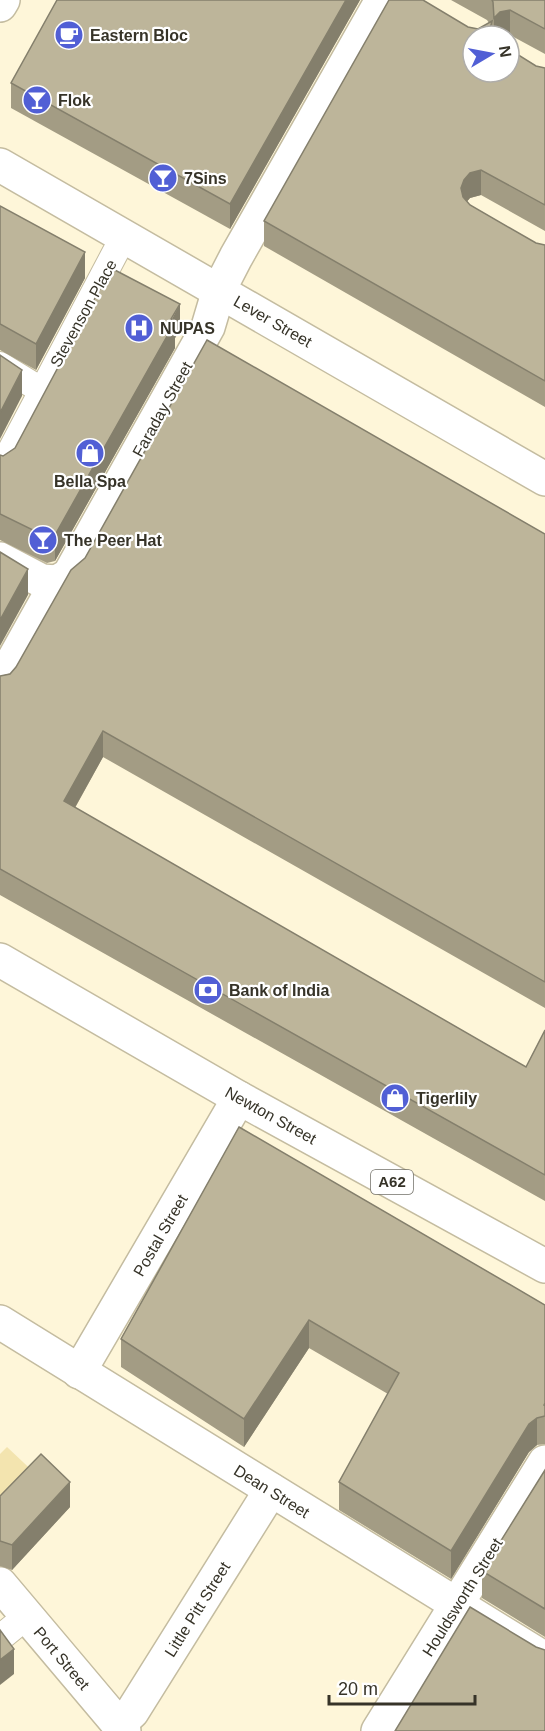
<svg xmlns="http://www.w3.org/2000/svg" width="545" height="1731" font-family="Arial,sans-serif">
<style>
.green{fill:#f3e4af}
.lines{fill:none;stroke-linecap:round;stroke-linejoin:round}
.lane-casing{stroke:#c4bca0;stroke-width:28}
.street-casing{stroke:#c4bca0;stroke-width:36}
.secondary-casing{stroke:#c4bca0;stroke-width:36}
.primary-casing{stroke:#c4bca0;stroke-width:36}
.lane{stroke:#fff;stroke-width:26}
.street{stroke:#fff;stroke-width:33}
.secondary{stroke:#fff;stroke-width:33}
.primary{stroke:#fff;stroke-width:33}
.wall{fill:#a39c84}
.shaded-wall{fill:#847f6c}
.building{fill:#bdb59a;stroke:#847f6c;stroke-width:1.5}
.labels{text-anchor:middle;stroke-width:4.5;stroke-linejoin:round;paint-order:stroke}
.shield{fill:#fff;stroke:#727068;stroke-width:1.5}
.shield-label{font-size:15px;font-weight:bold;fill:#363328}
.poi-label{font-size:16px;font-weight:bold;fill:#363328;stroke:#fff;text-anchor:start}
.street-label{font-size:16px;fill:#363328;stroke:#fff}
</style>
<rect width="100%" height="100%" fill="#fef6d9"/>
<polygon class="green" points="7,1447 41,1479 0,1521 0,1454"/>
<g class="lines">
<g class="lane-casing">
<g id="lane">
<polyline points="0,365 41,390"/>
<polyline points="2,467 124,236"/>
<polyline points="0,1638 27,1616"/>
</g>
</g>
<g class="street-casing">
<g id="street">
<polyline points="0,5 3,0"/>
<polyline points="0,559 42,581 57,582"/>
<polyline points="0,684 57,582 69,575 208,327 219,290 236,257 382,0"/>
<polyline points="0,1322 545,1659"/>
<polyline points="79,1372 239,1098"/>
<polyline points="0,1584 124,1731"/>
<polyline points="119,1724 132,1712 271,1490"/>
<polyline points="378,1731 545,1462"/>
</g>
</g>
<g class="secondary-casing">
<polyline id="secondary" points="0,165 545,479"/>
</g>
<g class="primary-casing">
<polyline id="primary" points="0,960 239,1098 545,1266"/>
</g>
<use href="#lane" class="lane"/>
<use href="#street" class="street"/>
<use href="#secondary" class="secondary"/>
<use href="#primary" class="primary"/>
</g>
<g class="wall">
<polygon points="360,0 230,229 11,108 11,83"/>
<polygon points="451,0 545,0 545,54 510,35 494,36 493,27 492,26 492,36 473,36 536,66 545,68 545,231 481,195 470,198 467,201 470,205 536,243 545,245 545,407 264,246 264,221 468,27 478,29 489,23 487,20"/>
<polygon points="0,206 85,278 36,370 0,350"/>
<polygon points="180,330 175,338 175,348 55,561 47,563 0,540 0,455 3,456 15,448"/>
<polygon points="545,534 545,1008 103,757 75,808 526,1067 545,1030 545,1201 0,895 0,676"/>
<polygon points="239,1127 545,1305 545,1444 537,1445 529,1452 451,1579 339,1510 339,1482 388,1394 309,1348 244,1447 121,1367 121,1339"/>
<polygon points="545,1470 545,1637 482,1598 482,1571"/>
<polygon points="0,1496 70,1507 12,1570 0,1566"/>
</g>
<g class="shaded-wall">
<polygon points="346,0 360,0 230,229 230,204"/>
<polygon points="510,10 510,35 494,36 494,18 500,12"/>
<polygon points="481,170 481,195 470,198 464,205 461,188 464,180 470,173"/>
<polygon points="85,252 85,278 36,370 36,344"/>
<polygon points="180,304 180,330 175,338 175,348 55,561 55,535"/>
<polygon points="22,370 22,396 0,439 0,413"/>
<polygon points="28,569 28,595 0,646 0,620"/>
<polygon points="103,731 103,757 64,827 64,801"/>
<polygon points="309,1320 309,1348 244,1447 244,1419"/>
<polygon points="537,1418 537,1445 529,1452 451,1579 451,1551 529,1424"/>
<polygon points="70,1482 70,1507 12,1570 12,1545"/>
<polygon points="14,1649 14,1674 0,1685 0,1660"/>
</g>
<g class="building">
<polygon points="57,0 346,0 230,204 11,83"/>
<polygon points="389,0 423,0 468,27 478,29 492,21 490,29 492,36 473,36 473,72 509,72 509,49 536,66 545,68 545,205 481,170 470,173 464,180 461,188 463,197 470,205 536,243 545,245 545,381 264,221"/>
<polygon points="492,0 545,0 545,29 510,10 500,12 494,18 493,2"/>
<polygon points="0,206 85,252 36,344 0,324"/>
<polygon points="111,268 180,304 171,319 175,322 55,535 47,537 0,514 0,455 3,456 15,448"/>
<polygon points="207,340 545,534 545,982 103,731 64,801 526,1067 545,1030 545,1175 0,869 0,676 10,674 16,667 71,570 85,558"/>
<polygon points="0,355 22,370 0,413"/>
<polygon points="0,552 28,569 0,620"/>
<polygon points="239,1127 545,1305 545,1403 544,1405 545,1406 545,1416 537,1418 529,1424 451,1551 339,1482 399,1373 309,1320 244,1419 121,1339"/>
<polygon points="41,1454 70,1482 12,1545 0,1541 0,1496"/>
<polygon points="545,1470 545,1609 482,1571"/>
<polygon points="470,1607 536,1647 545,1650 545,1731 395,1731"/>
<polygon points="0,1630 14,1649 0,1660"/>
</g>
<defs>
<g id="cafe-disc" transform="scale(1.5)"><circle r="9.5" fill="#515fd5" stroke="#fff"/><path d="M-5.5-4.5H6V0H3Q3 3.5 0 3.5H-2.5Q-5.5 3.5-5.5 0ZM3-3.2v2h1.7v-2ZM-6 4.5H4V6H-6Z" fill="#fff"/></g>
<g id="bar-disc" transform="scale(1.5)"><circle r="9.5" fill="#515fd5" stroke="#fff"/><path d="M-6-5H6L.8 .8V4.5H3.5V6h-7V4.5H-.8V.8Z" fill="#fff"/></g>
<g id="hospital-disc" transform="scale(1.5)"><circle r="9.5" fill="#515fd5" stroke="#fff"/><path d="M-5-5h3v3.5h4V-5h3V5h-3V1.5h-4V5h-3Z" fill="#fff"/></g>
<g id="shop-disc" transform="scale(1.5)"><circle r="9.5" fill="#515fd5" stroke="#fff"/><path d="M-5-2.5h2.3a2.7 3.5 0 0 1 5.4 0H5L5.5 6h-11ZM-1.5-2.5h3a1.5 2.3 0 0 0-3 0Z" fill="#fff"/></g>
<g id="bank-disc" transform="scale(1.5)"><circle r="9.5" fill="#515fd5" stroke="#fff"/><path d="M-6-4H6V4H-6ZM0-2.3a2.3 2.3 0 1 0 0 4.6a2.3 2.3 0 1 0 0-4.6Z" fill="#fff"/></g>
</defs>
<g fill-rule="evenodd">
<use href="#cafe-disc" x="69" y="35"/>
<use href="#bar-disc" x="37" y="100"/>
<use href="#bar-disc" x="163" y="178"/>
<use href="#hospital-disc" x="139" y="328"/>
<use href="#shop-disc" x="90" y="453"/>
<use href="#bar-disc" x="43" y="540"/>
<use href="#bank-disc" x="208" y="990"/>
<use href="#shop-disc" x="395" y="1098"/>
</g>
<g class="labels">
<rect class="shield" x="371" y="1170" width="42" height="24" rx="4.5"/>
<g class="shield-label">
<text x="392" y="1187">A62</text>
</g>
<g class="poi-label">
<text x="90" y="41">Eastern Bloc</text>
<text x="58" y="106">Flok</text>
<text x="184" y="184">7Sins</text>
<text x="160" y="334">NUPAS</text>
<text x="90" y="487" text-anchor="middle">Bella Spa</text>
<text x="64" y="546">The Peer Hat</text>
<text x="229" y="996">Bank of India</text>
<text x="416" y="1104">Tigerlily</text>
</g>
<g class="street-label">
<text transform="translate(83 313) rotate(-61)" y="6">Stevenson Place</text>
<text transform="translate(273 321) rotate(30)" y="6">Lever Street</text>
<text transform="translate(162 409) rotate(-61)" y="6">Faraday Street</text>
<text transform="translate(271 1115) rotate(29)" y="6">Newton Street</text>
<text transform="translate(160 1235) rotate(-60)" y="6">Postal Street</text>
<text transform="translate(272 1491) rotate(32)" y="6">Dean Street</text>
<text transform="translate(462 1597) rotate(-58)" y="6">Houldsworth Street</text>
<text transform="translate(197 1609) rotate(-58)" y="6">Little Pitt Street</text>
<text transform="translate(62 1658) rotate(50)" y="6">Port Street</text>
</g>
</g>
<g transform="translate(491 54) rotate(80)"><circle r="28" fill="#ffffff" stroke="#afada9" stroke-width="1.5"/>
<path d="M0-4.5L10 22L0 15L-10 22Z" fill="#515fd5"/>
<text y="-9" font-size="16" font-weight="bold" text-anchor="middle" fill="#363328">N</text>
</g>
<path d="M329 1695v9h146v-9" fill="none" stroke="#363328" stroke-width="3"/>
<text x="338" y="1695" font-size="18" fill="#363328" stroke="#ffffff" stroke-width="4.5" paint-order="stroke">20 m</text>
</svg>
